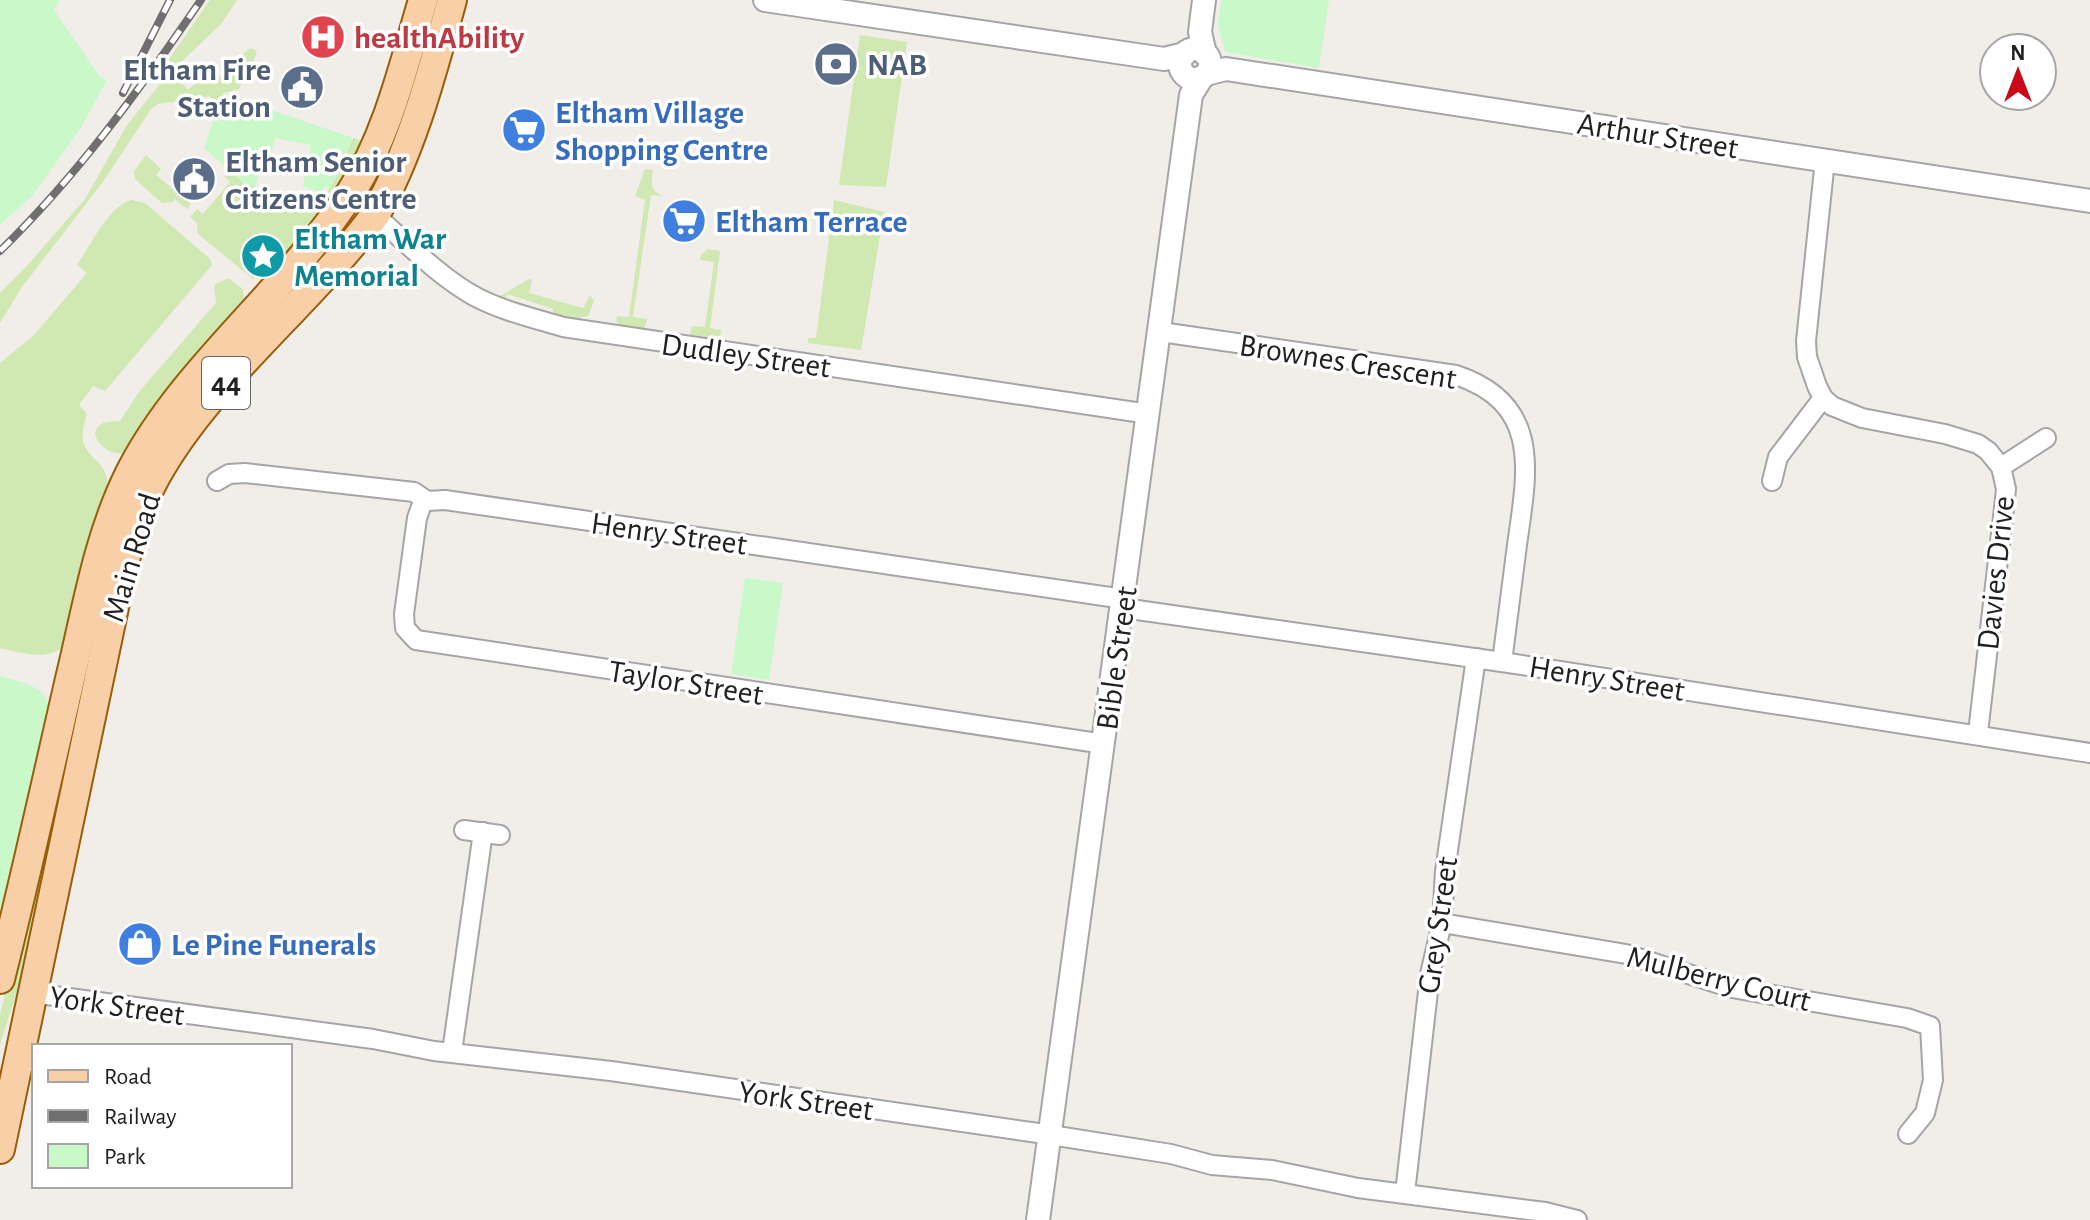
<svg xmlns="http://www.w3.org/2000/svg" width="2090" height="1220" font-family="'Alegreya Sans',sans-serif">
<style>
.grass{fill:#d0e8b1}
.sand{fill:#fcebbc}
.park{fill:#c9f8c9}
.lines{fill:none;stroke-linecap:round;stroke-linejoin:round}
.minor-casing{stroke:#a5a5a5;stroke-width:22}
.tertiary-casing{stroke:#a5a5a5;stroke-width:26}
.primary-casing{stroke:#985e07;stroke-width:32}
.minor{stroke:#fff;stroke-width:18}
.tertiary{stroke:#fff;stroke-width:22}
.primary{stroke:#f8cfa6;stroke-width:28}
.rail-casing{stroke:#6f6f6f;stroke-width:8}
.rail{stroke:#fff;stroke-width:5;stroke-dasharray:15;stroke-linecap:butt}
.labels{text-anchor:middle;stroke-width:7;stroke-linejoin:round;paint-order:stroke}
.shield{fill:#fff;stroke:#646464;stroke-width:2}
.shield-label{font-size:30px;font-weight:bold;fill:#212121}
.health-label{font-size:32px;font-weight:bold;fill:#be3a42;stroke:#fff;text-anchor:start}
.service-label{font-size:32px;font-weight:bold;fill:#4e5e75;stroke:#fff;text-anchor:start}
.shop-label{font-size:32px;font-weight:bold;fill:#366cbe;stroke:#fff;text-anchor:start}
.street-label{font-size:32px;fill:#212121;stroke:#fff}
.culture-label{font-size:32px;font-weight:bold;fill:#0d838f;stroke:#fff;text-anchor:start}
</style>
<rect width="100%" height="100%" fill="#f1eee9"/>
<g class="grass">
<polygon points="210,0 237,0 221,24 177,66 184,73 178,79 188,90 208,72 216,80 250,48 255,50 257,53 239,89 223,93 213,122 210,96 158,104 151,109 105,179 22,287 0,323 0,293 26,267 85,199 127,125 169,73 165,65"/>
<polygon points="860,35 907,42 886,187 839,185"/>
<polygon points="353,138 362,141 342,183 281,265 275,260 281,249 269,239 260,271 253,279 198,234 197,223 190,217 197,209 203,214 230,182 224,176 229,170 245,184 256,186 252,206 281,212 283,204 288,211 301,203 317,208 334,181"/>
<polygon points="146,155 161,169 156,175 191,204 187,209 175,199 172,202 162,203 135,179 134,171"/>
<path d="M645,169L653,170C651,182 650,192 663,196L651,195L633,317L647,319L645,328L642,330L622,327L616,321L617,316L629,317L645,200L635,196Z"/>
<path d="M132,200L145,203L210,259L212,265L105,391L93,386L79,405L87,414C71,461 105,451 108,484L81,571L63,646C49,662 19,652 0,648V363L33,336L87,273L77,265C90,246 110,204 132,200Z"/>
<polygon points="834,200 884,212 861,350 808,343 808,338 816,338"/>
<polygon points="708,249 720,251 710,328 722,330 718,341 693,338 690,334 692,326 705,327 714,262 700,260 701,255"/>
<path d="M228,278L243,289L245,303L125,452C113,457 99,447 95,435C97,420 108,422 120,421L139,392L216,303L214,285Z"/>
<polygon points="529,279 532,280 529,293 583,308 590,295 594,301 588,316 572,319 553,315 553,309 507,294 505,299 500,296"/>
<polygon points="81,718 21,978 0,1045 0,1015 61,761 75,726"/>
</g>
<polygon class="sand" points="269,239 281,250 275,260 281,265 259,282 253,279 260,271 249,261"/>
<g class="park">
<polygon points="0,0 60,0 54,10 101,78 107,80 80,129 33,195 0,225"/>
<polygon points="1221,0 1329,0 1319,68 1225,52 1218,25"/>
<polygon points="223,93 353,138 330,188 325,186 321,193 303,186 311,145 275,138 267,171 260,169 256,186 245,184 204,148"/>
<polygon points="745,578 783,583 769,680 731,674"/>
<path d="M0,676C17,682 45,684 48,705L0,912Z"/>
</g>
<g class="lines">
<g class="minor-casing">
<g id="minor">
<polyline points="1825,160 1806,341 1807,357 1817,386 1823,398 1832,406 1862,418 1945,434 1978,444 1988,451 2001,467 2006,489 2004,508 1978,733"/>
<path d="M375,215C407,243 438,276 476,297C503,311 533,318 563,327L1149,414"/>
<path d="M1161,332L1456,375C1543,404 1527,473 1517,545C1512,584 1507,623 1502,662"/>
<polyline points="2001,467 2046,438"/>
<polyline points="217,481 229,474 245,473 414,492 427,501 445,500 1124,599"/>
<polyline points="1772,481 1778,457 1823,398"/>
<polyline points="427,501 422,504 417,518 404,614 405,628 416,640 1104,744"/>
<polyline points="1123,608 1502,662 2090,753"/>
<polyline points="464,830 500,835"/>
<polyline points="1442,923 1626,954 1732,988 1907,1018 1930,1026 1933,1080 1925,1113 1908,1134"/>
<polyline points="32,993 373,1039 434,1051 611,1071 1038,1133 1171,1154 1212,1165 1272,1170 1358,1188 1545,1212 1577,1220"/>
<polyline points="452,1052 483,832"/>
<polyline points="1405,1193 1430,974 1442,923 1445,871 1476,658"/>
</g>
</g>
<g class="tertiary-casing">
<g id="tertiary">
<polyline points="765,0 1164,59 1185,54"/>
<polyline points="1204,0 1200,32 1205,54"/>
<circle cx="1195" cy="64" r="15"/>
<polyline points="1206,74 1226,69 2090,201"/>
<polyline points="1038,1220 1191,95 1202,77"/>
</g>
</g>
<g class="primary-casing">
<g id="primary">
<path d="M0,979C25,880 47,779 70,679C87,609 98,536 131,471C184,368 289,289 351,192C388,135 404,64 423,0"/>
<path d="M0,1149L120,579C129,543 138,508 156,476C209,380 310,304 375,215C412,150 432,72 452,0"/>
</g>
</g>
<use href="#minor" class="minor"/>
<use href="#tertiary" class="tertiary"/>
<use href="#primary" class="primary"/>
<g class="rail-casing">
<g id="rail">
<polyline points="123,93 170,0"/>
<path d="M0,251C77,176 141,88 201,0"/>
</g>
</g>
<use href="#rail" class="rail"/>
</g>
<defs>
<g id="hospital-disc" transform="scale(2.3)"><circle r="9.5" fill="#e0444e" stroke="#fff"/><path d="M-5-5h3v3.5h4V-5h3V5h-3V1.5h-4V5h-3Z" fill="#fff"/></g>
<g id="bank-disc" transform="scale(2.3)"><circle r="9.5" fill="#5c6f8a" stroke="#fff"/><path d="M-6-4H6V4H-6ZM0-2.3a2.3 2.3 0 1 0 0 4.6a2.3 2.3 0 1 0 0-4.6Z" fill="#fff"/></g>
<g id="civic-disc" transform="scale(2.3)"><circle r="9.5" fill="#5c6f8a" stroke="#fff"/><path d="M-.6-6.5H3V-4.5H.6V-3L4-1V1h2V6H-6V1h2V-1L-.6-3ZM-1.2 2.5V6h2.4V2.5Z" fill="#fff"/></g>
<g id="supermarket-disc" transform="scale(2.3)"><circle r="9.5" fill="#3f7fe0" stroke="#fff"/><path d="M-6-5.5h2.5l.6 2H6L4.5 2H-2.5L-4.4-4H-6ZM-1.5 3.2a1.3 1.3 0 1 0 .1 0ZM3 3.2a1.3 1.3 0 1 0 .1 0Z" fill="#fff"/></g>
<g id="sight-disc" transform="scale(2.3)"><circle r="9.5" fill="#0f9aa8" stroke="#fff"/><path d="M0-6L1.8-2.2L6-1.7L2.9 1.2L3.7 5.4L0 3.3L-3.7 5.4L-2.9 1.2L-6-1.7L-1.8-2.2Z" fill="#fff"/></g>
<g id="shop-disc" transform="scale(2.3)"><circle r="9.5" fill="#3f7fe0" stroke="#fff"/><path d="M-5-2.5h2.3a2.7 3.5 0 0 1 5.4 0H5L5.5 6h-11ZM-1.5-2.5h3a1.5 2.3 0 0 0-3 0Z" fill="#fff"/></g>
</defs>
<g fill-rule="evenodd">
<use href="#hospital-disc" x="323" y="37"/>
<use href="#bank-disc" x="836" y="64"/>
<use href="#civic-disc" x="302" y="87"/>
<use href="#supermarket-disc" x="524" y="130"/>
<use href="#civic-disc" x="194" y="179"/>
<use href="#supermarket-disc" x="684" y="221"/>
<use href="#sight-disc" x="263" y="256"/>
<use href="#shop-disc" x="140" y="944"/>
</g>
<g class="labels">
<rect class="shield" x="202" y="357" width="48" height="52" rx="6"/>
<g class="shield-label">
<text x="226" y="393">44</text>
</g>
<g class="health-label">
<text x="354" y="48">healthAbility</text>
</g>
<g class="service-label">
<text x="867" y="75">NAB</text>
<text x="271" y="80" text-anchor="end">Eltham Fire<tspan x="271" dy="37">Station</tspan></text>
<text x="225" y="172">Eltham Senior<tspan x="225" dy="37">Citizens Centre</tspan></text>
</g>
<g class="shop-label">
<text x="555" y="123">Eltham Village<tspan x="555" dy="37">Shopping Centre</tspan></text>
<text x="715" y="232">Eltham Terrace</text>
<text x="171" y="955">Le Pine Funerals</text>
</g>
<g class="street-label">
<text transform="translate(1658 135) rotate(9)" y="11">Arthur Street</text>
<text transform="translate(746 355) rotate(8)" y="11">Dudley Street</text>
<text transform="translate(1348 361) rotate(9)" y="11">Brownes Crescent</text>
<text transform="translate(669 533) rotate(8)" y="11">Henry Street</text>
<text transform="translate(131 557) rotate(-73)" y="11">Main Road</text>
<text transform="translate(1995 573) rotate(-84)" y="11">Davies Drive</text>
<text transform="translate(1116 658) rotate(-82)" y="11">Bible Street</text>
<text transform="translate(1607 678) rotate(9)" y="11">Henry Street</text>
<text transform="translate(686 682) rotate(9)" y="11">Taylor Street</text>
<text transform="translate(1437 925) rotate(-82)" y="11">Grey Street</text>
<text transform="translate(1719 978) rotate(14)" y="11">Mulberry Court</text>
<text transform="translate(117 1005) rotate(8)" y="11">York Street</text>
<text transform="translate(806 1100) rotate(8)" y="11">York Street</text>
</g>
<g class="culture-label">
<text x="294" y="249">Eltham War<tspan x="294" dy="37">Memorial</tspan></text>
</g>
</g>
<rect x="32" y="1044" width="260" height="144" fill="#ffffff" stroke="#a6a6a6" stroke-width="2"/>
<rect x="48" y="1070" width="40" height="12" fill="#f8cfa6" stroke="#a6a6a6" stroke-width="2"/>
<text x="104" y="1084" font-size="24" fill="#212121">Road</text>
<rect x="48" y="1110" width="40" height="12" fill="#6f6f6f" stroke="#a6a6a6" stroke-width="2"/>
<text x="104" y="1124" font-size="24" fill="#212121">Railway</text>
<rect x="48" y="1144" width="40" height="24" fill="#c9f8c9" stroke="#a6a6a6" stroke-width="2"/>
<text x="104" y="1164" font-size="24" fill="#212121">Park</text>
<g transform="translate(2018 72)"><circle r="38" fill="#ffffff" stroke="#a6a6a6" stroke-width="2"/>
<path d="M0-6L14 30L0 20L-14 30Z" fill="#ca0916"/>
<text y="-12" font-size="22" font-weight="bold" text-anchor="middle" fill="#212121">N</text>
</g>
</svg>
